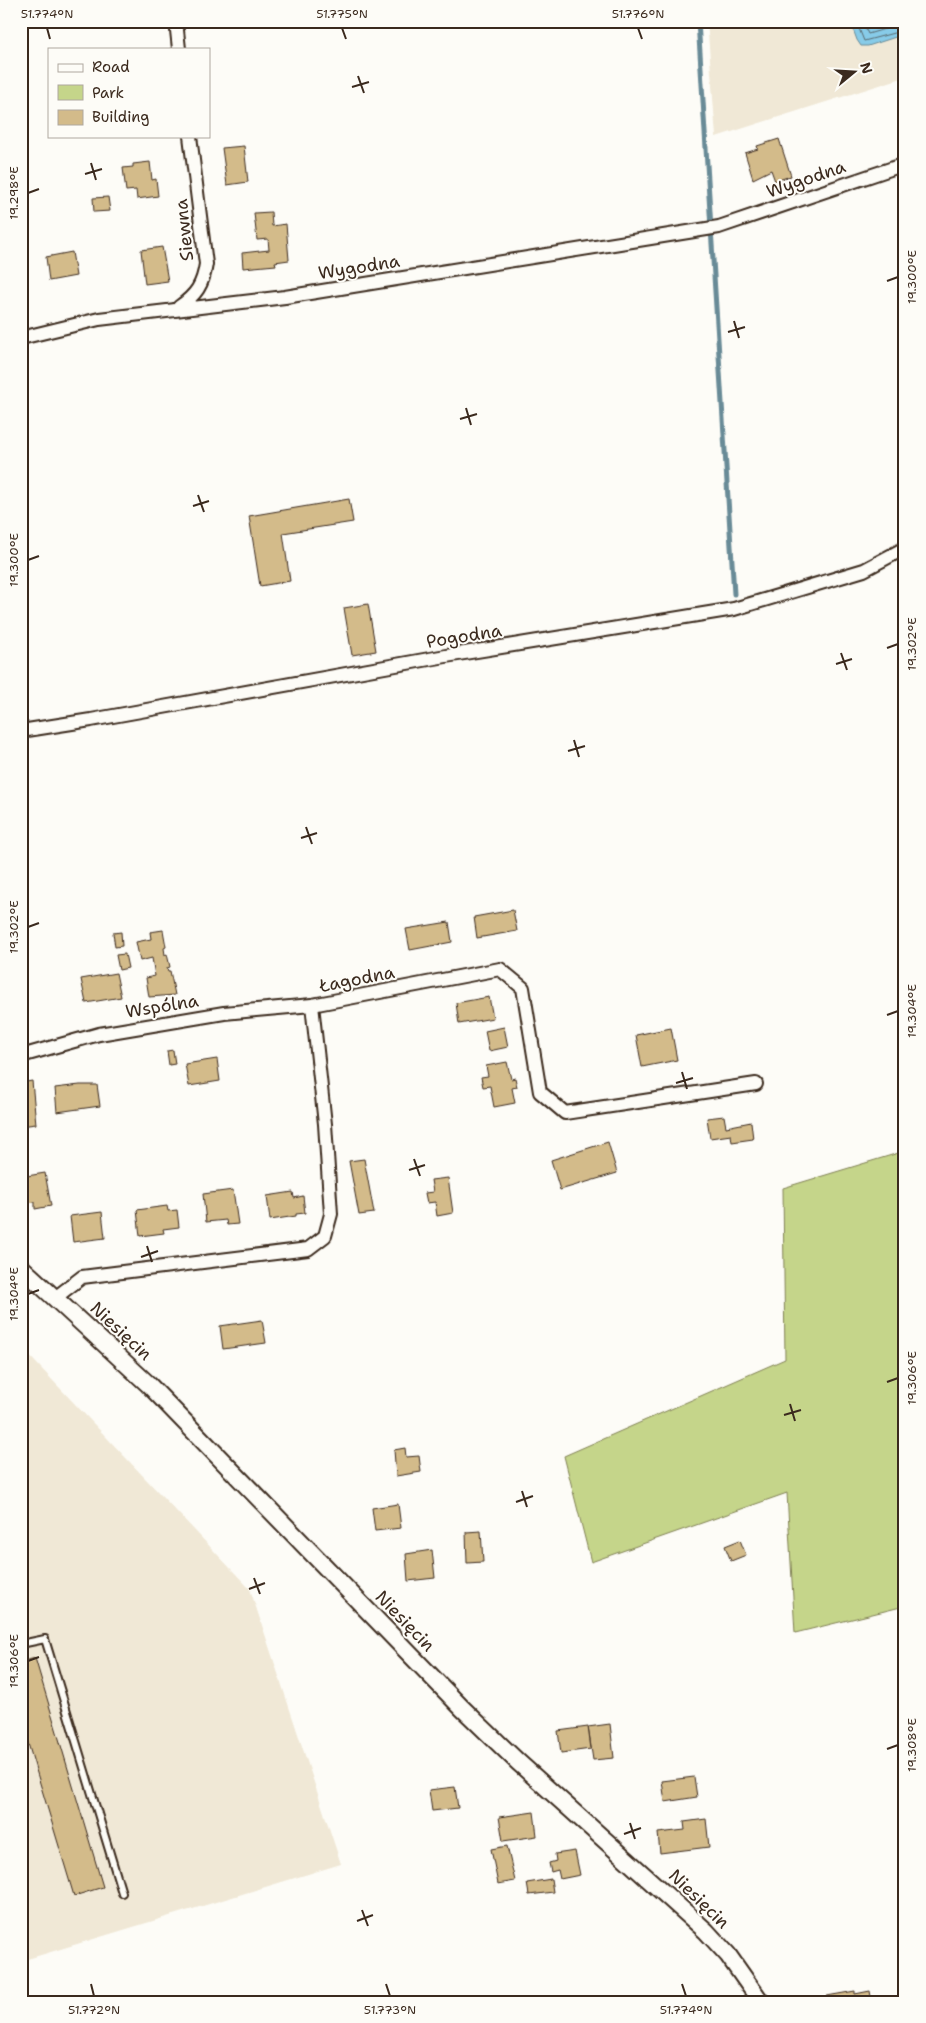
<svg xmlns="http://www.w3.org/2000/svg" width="926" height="2023" font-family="'Shantell Sans',sans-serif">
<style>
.built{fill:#f0e8d6}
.green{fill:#c5d58a;stroke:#808054}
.water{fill:#87cbe8;stroke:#698b97}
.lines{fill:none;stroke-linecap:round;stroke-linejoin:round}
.shore{stroke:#596a6f;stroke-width:1}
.stream{stroke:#698b97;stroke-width:5}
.building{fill:#d3bb8a;stroke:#3b2a1e}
.service-casing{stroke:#3b2a1e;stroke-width:10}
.minor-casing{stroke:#3b2a1e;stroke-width:16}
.tertiary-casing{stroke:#3b2a1e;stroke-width:20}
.service{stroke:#fdfcf7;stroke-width:6}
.minor{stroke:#fdfcf7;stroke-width:12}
.tertiary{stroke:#fdfcf7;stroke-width:16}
.ticks{fill:none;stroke:#3b2a1e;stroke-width:2}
.labels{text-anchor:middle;stroke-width:4;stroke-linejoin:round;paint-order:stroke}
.street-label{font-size:18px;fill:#3b2a1e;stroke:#fdfcf7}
.neatline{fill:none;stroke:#3b2a1e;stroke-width:2}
.ticks-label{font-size:12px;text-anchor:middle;fill:#3b2a1e}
</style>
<rect width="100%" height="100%" fill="#fdfcf7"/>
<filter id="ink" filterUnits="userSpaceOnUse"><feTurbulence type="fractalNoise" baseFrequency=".02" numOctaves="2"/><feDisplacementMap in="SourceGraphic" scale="10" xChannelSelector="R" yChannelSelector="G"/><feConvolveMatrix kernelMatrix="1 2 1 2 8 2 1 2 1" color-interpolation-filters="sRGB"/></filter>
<g filter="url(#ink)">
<g class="built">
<polygon points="707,21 905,21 905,77 716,137"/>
<polygon points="21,1347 250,1589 341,1864 21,1961"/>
</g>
<polygon class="green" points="905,1151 905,1606 795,1633 787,1493 591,1562 564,1456 785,1359 783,1188"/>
<polygon class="water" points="850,21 905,21 905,34 868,46 861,46 857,40"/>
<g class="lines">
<g class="shore">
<polyline points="856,21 864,41 905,30"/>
<polyline points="862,21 868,34 905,23"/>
</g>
<polyline class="stream" points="698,21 734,594"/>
</g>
<g class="building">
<polygon points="779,139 791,176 775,181 771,170 753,179 745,153 758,149 757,146"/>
<polygon points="244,146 248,182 227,185 222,148"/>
<polygon points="150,162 152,180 156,179 158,196 137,199 136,190 126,191 123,168 133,167 133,164"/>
<polygon points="108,197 110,211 94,212 93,198"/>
<polygon points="271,212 272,226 286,224 289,260 275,262 276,265 243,268 242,253 269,250 268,239 257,240 254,213"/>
<polygon points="162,247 168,281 145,284 141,250"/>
<polygon points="72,252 76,276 49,281 46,257"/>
<polygon points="349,499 353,522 283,533 290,581 260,586 249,516"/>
<polygon points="368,604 376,651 352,655 344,608"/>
<polygon points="513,910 517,931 477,938 474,917"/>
<polygon points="449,922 452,942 410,950 406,929"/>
<polygon points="163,930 166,947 164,948 165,955 167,954 170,967 167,968 168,971 170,971 175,995 149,997 146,978 155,976 152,958 140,961 136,942 151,939 150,932"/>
<polygon points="121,932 122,946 115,947 113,933"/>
<polygon points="125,954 128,968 119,970 116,955"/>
<polygon points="116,973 121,997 86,1003 81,979"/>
<polygon points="489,997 493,1018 459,1024 456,1003"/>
<polygon points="504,1027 508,1047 489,1051 485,1031"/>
<polygon points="671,1028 677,1060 642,1067 636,1035"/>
<polygon points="173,1050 175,1064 169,1065 167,1051"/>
<polygon points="217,1059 220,1081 189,1086 185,1064"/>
<polygon points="507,1062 511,1079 515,1078 517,1087 512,1088 515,1103 494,1107 490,1086 483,1087 481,1077 488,1076 486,1066"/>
<polygon points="32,1081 36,1124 21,1126 21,1083"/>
<polygon points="80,1085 97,1085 100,1106 57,1112 55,1088"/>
<polygon points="724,1116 726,1127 751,1122 753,1139 732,1142 731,1135 710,1138 707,1118"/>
<polygon points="608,1142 617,1173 560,1190 551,1160"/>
<polygon points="364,1159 374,1213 359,1215 349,1161"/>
<polygon points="45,1173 51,1206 35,1209 35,1202 21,1204 21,1177"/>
<polygon points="448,1178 453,1213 437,1216 435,1202 427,1203 425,1193 433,1192 431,1180"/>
<polygon points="233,1190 238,1224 227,1225 226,1220 206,1222 203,1194"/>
<polygon points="293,1192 294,1198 303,1196 305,1213 296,1214 296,1216 270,1220 267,1196"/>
<polygon points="167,1206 168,1211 177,1210 179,1227 163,1229 164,1233 140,1236 137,1210"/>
<polygon points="102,1212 105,1238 73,1242 70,1216"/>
<polygon points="262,1320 266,1343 223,1349 220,1326"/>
<polygon points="405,1448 406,1457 419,1456 421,1472 396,1476 394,1450"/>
<polygon points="398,1504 401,1528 375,1531 372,1508"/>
<polygon points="481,1531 483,1562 467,1563 466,1532"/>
<polygon points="740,1540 746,1555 731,1561 725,1546"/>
<polygon points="432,1550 435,1578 408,1581 406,1554"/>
<polygon points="35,1658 103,1887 74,1896 21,1720 21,1662"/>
<polygon points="610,1724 614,1758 593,1760 588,1727"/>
<polygon points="588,1727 591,1749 561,1753 558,1731"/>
<polygon points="694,1777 697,1797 665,1802 662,1781"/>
<polygon points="455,1787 458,1808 432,1811 429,1790"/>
<polygon points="534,1812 537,1836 503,1841 499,1817"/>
<polygon points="706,1819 709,1847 660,1853 658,1833 685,1830 684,1822"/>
<polygon points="507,1846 515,1881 498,1884 491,1849"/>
<polygon points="575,1851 580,1875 560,1879 558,1870 551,1872 549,1863 556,1861 555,1854"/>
<polygon points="551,1879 553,1892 529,1895 527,1883"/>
<polygon points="855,1991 855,1994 870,1991 872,2002 828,2002 827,1996"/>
</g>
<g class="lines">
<g class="service-casing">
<polyline id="service" points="21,1644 45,1639 122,1893"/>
</g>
<g class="minor-casing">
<g id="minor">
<polyline points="176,21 179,49"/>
<path d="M179,307C196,295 203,285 206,264L190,136"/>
<polyline points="21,338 99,319 285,297 719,227 905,164"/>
<polyline points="21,731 91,720 446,656 734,609 864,570 905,548"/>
<polyline points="21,1056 99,1034 224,1013 312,1005 500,969 523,988 540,1092 565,1113 756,1084"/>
<polyline points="55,1298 82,1277 308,1249 325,1236 331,1214 325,1124 312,1005"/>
</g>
</g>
<g class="tertiary-casing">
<polyline id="tertiary" points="21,1267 148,1384 462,1708 518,1762 706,1931 728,1955 761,2002"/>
</g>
<use href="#service" class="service"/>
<use href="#minor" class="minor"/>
<use href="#tertiary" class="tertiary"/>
</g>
</g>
<path class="ticks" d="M47,28L50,39M342,28L346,39M638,28L642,39M358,76L364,93M352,87L369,82M91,163L96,180M85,174L102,169M28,193L39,189M887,281L898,277M734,321L739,338M728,332L745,327M466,408L471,425M460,419L477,414M198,495L204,512M193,506L209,501M28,560L39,556M887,648L898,644M841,653L847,670M836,664L852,659M574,740L579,757M568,751L585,746M306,827L312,844M301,838L317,833M28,927L39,923M887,1015L898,1011M682,1072L687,1089M676,1083L693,1078M414,1159L420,1176M409,1170L425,1165M147,1246L152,1262M141,1257L158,1251M28,1294L39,1290M887,1382L898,1378M790,1404L795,1421M784,1415L801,1410M522,1491L527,1507M516,1502L533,1496M254,1578L260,1594M249,1589L265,1583M28,1661L39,1657M887,1749L898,1745M630,1823L635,1839M624,1834L641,1828M362,1910L368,1926M357,1921L373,1915M91,1984L94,1996M386,1984L390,1996M682,1984L686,1996"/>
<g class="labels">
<g class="street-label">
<text transform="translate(806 179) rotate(-19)" y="6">Wygodna</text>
<text transform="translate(184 230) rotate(-96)" y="6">Siewna</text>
<text transform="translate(359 267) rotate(-9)" y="6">Wygodna</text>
<text transform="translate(464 636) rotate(-9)" y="6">Pogodna</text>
<text transform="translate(357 979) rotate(-11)" y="6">Łagodna</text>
<text transform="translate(162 1006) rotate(-9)" y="6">Wspólna</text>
<text transform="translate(121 1331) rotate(43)" y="6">Niesięcin</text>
<text transform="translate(405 1621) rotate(46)" y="6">Niesięcin</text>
<text transform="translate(699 1899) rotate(44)" y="6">Niesięcin</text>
</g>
</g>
<rect width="926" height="2023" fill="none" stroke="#fdfcf7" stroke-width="55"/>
<rect x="48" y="48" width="162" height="90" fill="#fdfcf7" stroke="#afa8a0"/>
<rect x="58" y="64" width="25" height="8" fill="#fdfcf7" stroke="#afa8a0"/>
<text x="92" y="72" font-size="15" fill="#3b2a1e">Road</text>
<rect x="58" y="85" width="25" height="15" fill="#c5d58a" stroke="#afa8a0"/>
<text x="92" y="98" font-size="15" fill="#3b2a1e">Park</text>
<rect x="58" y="110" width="25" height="15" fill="#d3bb8a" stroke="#afa8a0"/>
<text x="92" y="122" font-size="15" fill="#3b2a1e">Building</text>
<g transform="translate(854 72) rotate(72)" stroke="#fdfcf7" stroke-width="4" paint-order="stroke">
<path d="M0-4L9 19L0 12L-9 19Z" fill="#3b2a1e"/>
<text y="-8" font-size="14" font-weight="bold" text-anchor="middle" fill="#3b2a1e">N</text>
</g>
<rect x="28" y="28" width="870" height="1968" class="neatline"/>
<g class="ticks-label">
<text x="47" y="18">51.774°N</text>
<text x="342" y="18">51.775°N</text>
<text x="638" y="18">51.776°N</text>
<text transform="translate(14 193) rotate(-90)" y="4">19.298°E</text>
<text transform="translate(912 277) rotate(-90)" y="4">19.300°E</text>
<text transform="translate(14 560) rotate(-90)" y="4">19.300°E</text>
<text transform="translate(912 644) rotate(-90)" y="4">19.302°E</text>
<text transform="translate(14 927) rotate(-90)" y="4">19.302°E</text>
<text transform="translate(912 1011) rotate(-90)" y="4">19.304°E</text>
<text transform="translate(14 1294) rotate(-90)" y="4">19.304°E</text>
<text transform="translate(912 1378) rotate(-90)" y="4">19.306°E</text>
<text transform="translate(14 1661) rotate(-90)" y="4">19.306°E</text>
<text transform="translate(912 1745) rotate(-90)" y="4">19.308°E</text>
<text x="94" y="2014">51.772°N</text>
<text x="390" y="2014">51.773°N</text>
<text x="686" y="2014">51.774°N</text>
</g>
</svg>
